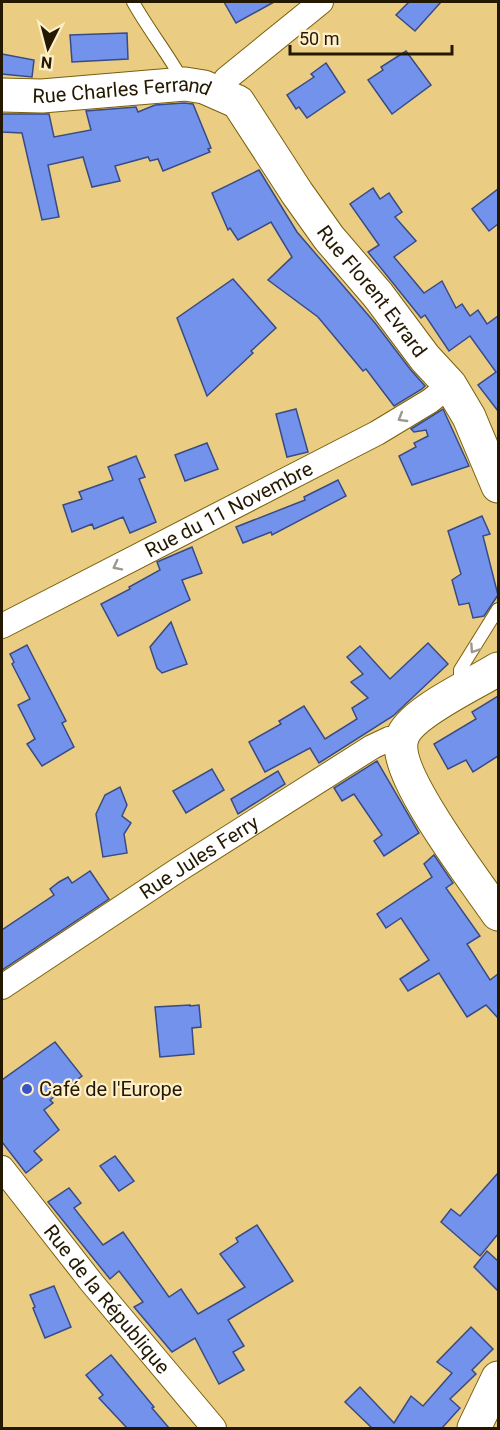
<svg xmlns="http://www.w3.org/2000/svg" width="500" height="1430" font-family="Roboto,sans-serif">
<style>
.building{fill:#7392ec;stroke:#394b85;stroke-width:1.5}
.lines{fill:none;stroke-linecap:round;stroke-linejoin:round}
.lane-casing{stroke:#7a5f09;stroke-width:14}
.street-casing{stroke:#7a5f09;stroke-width:26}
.secondary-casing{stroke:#7a5f09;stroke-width:35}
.lane{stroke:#fff;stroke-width:12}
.street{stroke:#fff;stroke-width:24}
.secondary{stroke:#fff;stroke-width:33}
.oneway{stroke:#9c988c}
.poi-dot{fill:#3854c5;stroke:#feefcb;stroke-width:2}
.labels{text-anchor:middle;stroke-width:4.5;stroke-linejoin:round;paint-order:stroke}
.street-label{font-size:20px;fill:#241900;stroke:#feefcb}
.poi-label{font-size:20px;fill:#241900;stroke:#feefcb;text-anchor:start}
</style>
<rect width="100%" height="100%" fill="#eacd82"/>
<g class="building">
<polygon points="224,2 274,2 236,23"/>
<polygon points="409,2 441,2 415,31 396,15"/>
<polygon points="127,33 128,59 72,62 70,35"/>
<polygon points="406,51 431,85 392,114 368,80 383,70 381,67"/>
<polygon points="2,54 34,60 32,77 2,74"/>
<polygon points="326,63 345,92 307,118 299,107 296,109 287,95 314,77 311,74"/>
<polygon points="184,103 193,104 211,148 208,149 210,152 163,171 158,159 150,161 148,157 115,166 120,181 92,187 83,157 48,165 59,217 42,220 22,133 2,132 2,114 49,114 54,137 91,130 86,111 136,107 138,112 155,105"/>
<polygon points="259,170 297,232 375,323 410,369 425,386 422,389 394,406 366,369 363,371 318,317 268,280 292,257 271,222 238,240 230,228 228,230 212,193"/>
<polygon points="373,188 380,199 389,193 402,212 395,217 416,241 394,257 424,293 442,281 456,308 462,304 470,316 478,310 487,324 498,316 498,411 478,385 496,372 470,336 449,351 425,315 421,318 368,252 379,245 350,204"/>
<polygon points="498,189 498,224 489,231 472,209"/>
<polygon points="233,279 276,328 251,351 253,353 207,396 177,318"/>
<polygon points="296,409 308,452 287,457 276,414"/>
<polygon points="443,409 469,466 412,485 399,456 416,447 414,443 428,436 426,430 414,432 411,429"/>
<polygon points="207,443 218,469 185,481 175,455"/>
<polygon points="136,456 145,477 139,479 156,522 130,533 123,517 94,529 92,524 72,532 63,505 82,499 79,492 113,480 108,467"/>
<polygon points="338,480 346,496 272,535 271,532 243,543 236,527 305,500 304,497"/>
<polygon points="482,516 490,534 483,536 498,595 484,616 473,618 469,603 459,605 452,580 461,574 448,531"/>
<polygon points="192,547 202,573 182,580 190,600 118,636 101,604 130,589 129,587 160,570 157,562"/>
<polygon points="171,622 187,664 162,673 157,668 150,647"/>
<polygon points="428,643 448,664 393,716 319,763 310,748 265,772 249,742 281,724 279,721 304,706 325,739 357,719 352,708 368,698 351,682 363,674 347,657 360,646 390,679"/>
<polygon points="27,645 66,721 62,723 74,747 42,766 27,744 35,739 18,705 30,699 12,664 14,662 10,654"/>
<polygon points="498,696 498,756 473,772 466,760 448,769 434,744 476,719 472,712"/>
<polygon points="377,761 419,833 384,856 374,841 382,835 354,794 342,801 334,788"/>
<polygon points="212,769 224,790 186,813 173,791"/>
<polygon points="278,771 285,784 238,814 231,799"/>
<polygon points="120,787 127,805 122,816 131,823 124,834 127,853 103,857 96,814 105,795"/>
<polygon points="434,855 453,883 446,888 480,936 467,944 490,980 498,974 498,1018 486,1005 467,1017 439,973 408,991 400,979 429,960 401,918 386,928 377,914 432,877 424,864"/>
<polygon points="90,871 109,899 2,970 2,930 54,895 50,889 59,882 68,877 72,883"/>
<polygon points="190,1005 190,1006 199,1005 201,1027 192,1028 194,1054 160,1057 155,1007"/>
<polygon points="55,1042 82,1076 50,1100 53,1103 44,1110 59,1130 34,1151 42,1160 26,1173 2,1142 2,1080"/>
<polygon points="115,1156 134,1181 119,1191 100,1166"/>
<polygon points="498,1173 498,1234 480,1256 441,1222 451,1209 460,1216"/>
<polygon points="69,1188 81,1203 74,1208 103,1245 123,1232 169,1297 181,1289 198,1314 245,1287 220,1254 238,1242 236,1238 257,1225 293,1281 228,1320 244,1346 233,1352 244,1370 219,1384 195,1338 172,1352 134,1307 143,1302 119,1271 110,1279 48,1202"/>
<polygon points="487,1251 498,1261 498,1291 474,1267"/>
<polygon points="54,1286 71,1327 45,1338 33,1308 35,1307 30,1295"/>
<polygon points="471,1327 493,1349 472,1370 476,1374 450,1399 460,1408 442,1428 372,1428 345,1402 360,1387 394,1423 411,1396 423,1406 452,1373 437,1362"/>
<polygon points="111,1355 154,1407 152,1408 169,1428 127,1428 99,1398 103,1395 86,1375"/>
</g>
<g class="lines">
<g class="lane-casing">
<g id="lane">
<path d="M133,2C148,29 168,54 183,81"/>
<polyline points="460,686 460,670 498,609"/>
</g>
</g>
<g class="street-casing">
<g id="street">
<polyline points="219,94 226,79 321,2"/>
<path id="s1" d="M2,626L377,433L430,401L450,385"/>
<path id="s2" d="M2,987L178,870L372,747L389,739L402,738"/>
<path id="s3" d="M2,1168L92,1283L214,1428"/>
</g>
</g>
<g class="secondary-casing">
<g id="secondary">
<path id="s4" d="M2,95L42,96L185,84L204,87L238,102L297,193L329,238L378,295L425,358L450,385L469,417L498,486"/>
<path d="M498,669C476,683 409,713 402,738C391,773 477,883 498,914"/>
<polyline points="474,1428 498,1378"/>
</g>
</g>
<use href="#lane" class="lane"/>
<use href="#street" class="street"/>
<use href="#secondary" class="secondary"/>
</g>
<defs><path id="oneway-chevron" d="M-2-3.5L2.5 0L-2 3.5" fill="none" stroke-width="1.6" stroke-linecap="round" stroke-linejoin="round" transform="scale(1.5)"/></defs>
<g class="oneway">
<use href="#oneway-chevron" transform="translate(402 418) rotate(149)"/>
<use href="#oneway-chevron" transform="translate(117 566) rotate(153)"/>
<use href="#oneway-chevron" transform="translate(474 649) rotate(124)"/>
</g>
<circle class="poi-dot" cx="27" cy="1089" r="6"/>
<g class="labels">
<g class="street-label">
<text dy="7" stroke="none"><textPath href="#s4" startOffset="120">Rue Charles Ferrand</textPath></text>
<text dy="7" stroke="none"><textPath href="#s4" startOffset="472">Rue Florent Evrard</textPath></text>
<text dy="7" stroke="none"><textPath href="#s1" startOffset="255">Rue du 11 Novembre</textPath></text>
<text dy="7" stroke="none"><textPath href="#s2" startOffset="236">Rue Jules Ferry</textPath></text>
<text dy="7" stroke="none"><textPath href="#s3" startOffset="168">Rue de la République</textPath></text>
</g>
<g class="poi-label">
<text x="39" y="1096">Café de l'Europe</text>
</g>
</g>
<rect width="500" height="1430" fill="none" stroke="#241900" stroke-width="6"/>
<g transform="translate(48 48) rotate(186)" stroke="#feefcb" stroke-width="4.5" paint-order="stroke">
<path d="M0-4.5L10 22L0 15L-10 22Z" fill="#241900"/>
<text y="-9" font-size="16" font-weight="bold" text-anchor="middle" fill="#241900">N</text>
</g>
<path d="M290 45v9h162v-9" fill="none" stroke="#241900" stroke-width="3"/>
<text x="299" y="45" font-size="18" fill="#241900" stroke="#feefcb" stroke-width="4.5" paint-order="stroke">50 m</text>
</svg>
